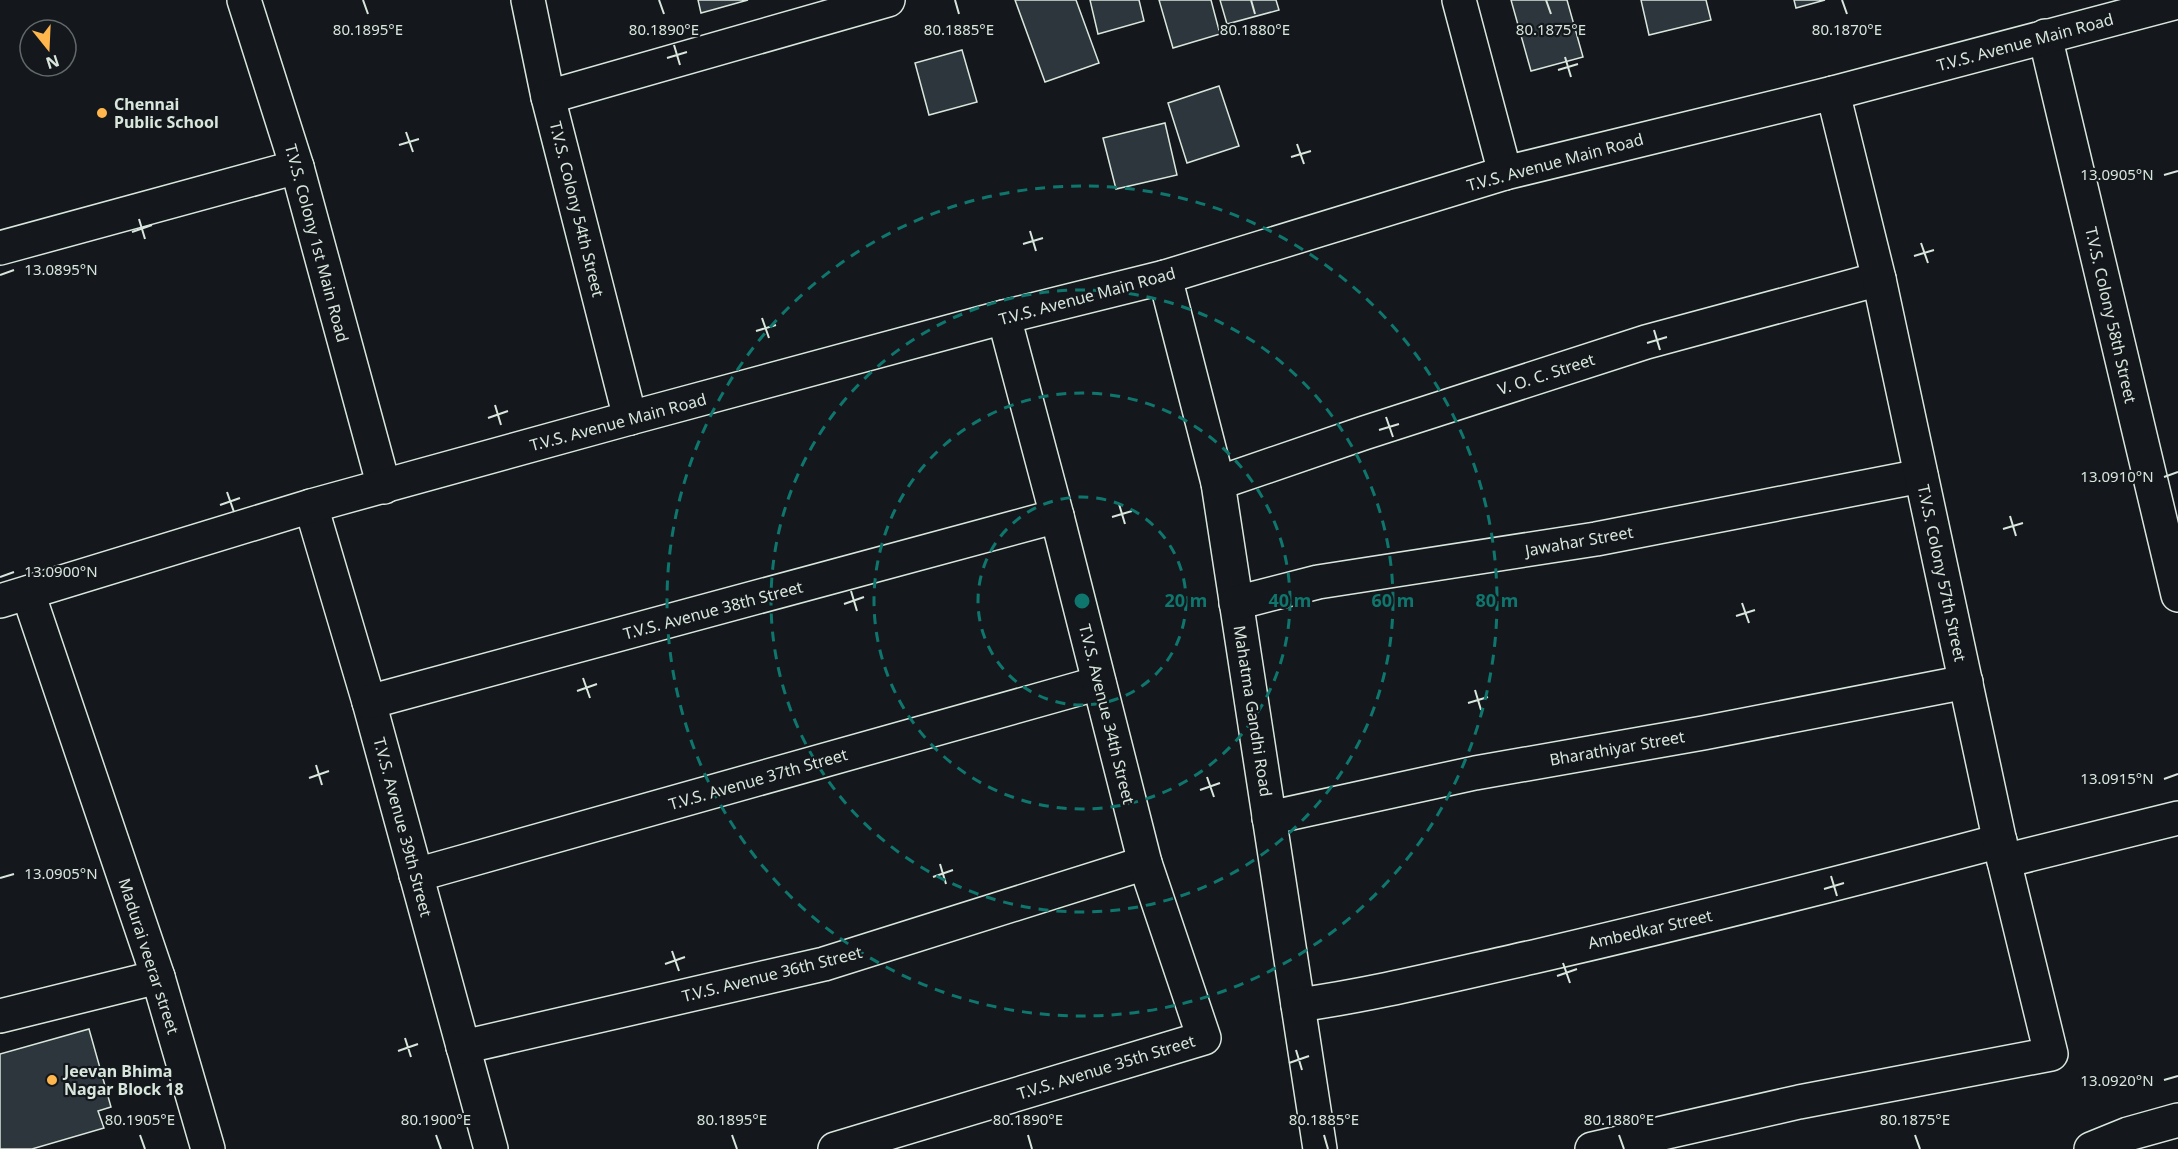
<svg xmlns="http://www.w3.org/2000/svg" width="2178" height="1149" font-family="'Noto Sans',sans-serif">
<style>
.building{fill:#2c363c;stroke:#d8e6dc;stroke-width:1.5}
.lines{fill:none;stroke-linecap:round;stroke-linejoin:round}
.minor-casing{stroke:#d8e6dc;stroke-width:36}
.minor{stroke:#14181c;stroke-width:33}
.ticks{fill:none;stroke:#d8e6dc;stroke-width:2}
.ring{fill:none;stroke:#0f766e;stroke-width:3;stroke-dasharray:10 8}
.poi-dot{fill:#ffb74d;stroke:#14181c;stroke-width:2}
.labels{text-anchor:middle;stroke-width:4.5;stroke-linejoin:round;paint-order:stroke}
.street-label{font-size:16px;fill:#d8e6dc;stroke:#14181c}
.poi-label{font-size:16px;font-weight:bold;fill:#d8e6dc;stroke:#14181c;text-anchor:start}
.ticks-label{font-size:15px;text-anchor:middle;fill:#d8e6dc;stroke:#14181c;stroke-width:4.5;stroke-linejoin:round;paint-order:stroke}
.centre{fill:#0f766e;stroke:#14181c;stroke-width:3}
.ring-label{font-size:18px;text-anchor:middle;font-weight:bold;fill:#0f766e;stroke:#14181c;stroke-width:4.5;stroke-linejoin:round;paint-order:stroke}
</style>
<rect width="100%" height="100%" fill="#14181c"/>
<g class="building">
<polygon points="698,0 748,0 701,13"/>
<polygon points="1015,0 1076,0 1099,63 1045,82"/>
<polygon points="1090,0 1139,0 1144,21 1098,34"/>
<polygon points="1159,0 1211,0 1220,34 1173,48"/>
<polygon points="1220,0 1276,0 1279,10 1227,24"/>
<polygon points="1511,0 1567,0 1583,57 1531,71"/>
<polygon points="1641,0 1706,0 1711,20 1649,35"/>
<polygon points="1794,0 1825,0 1796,8"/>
<polygon points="962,50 977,102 929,115 915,63"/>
<polygon points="1219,86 1239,146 1187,163 1168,103"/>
<polygon points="1165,123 1177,175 1116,189 1103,138"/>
<polygon points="89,1029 111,1107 98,1111 104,1128 32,1149 0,1149 0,1054"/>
</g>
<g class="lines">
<g class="minor-casing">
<g id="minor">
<polyline points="244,0 297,167 384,487"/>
<polyline points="528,0 548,97 630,418"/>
<polyline points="1459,0 1505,173"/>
<polyline points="2045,36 2178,595"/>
<polyline points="548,97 888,0"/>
<polyline points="0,248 297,167"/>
<polyline points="1165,277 1218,483 1320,1149"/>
<polyline points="1218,483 1364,433 1646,342 1879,279"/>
<polyline points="311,506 369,702 491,1149"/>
<polyline points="28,593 158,977 208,1149"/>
<polyline points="0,601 311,506 630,418 1004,317 1165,277 1505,173 1833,93 2178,2"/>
<polyline points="1236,603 1318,582 1596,539 1921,476"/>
<polyline points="369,702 1057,516"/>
<polyline points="1269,818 1475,773 1703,733 1966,682"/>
<polyline points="2004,861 2178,818"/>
<polyline points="416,875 1099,683"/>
<path d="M1298,1005C1377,994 1455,974 1533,957C1689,921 1845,882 2000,841"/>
<polyline points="0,1016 158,977"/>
<polyline points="463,1047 824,964 1145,863"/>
<polyline points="835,1149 1204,1038 1145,863 1057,516 1004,317"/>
<polyline points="1592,1149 1799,1102 2051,1054 2004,861 1879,279 1833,93"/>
<polyline points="2091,1149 2128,1134 2178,1120"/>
</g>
</g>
<use href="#minor" class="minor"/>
</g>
<path class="ticks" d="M363,0L368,14M659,0L664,14M955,0L959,14M1251,0L1255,14M1546,0L1551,14M1842,0L1847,14M674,45L680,65M1565,57L1571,77M667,58L687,52M1558,70L1578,64M406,132L413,152M1297,144L1304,164M399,145L419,139M1291,157L1311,151M2164,175L2178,171M139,219L145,239M1030,231L1036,251M132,232L152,225M1921,243L1928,263M1023,244L1043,238M1914,256L1934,250M0,275L14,270M762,318L769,338M1654,330L1660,350M756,331L776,325M1647,343L1667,337M495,405L501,425M1386,417L1393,437M488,418L508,411M1379,430L1399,424M2164,477L2178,472M227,492L234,512M1119,504L1125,524M220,505L240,498M2010,516L2016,536M1112,517L1132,511M2003,529L2023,523M0,577L14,572M851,591L857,611M1742,603L1749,623M844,604L864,597M1736,616L1755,610M583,678L590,698M1475,690L1481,710M577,691L597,684M1468,703L1488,697M316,765L322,785M1207,777L1214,797M309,778L329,771M2164,779L2178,774M1200,790L1220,783M940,864L946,884M1831,876L1837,896M933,877L953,870M0,878L14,874M1824,889L1844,883M672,951L679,971M1563,963L1570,983M665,964L685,957M1557,976L1577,969M405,1038L411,1057M1296,1050L1302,1070M398,1051L418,1044M1289,1063L1309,1056M2164,1080L2178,1076M140,1135L145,1149M436,1135L441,1149M732,1135L737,1149M1028,1135L1032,1149M1324,1135L1328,1149M1619,1135L1624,1149M1915,1135L1920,1149"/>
<g class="ring">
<circle cx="1082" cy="601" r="104"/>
<circle cx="1082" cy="601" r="208"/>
<circle cx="1082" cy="601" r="311"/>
<circle cx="1082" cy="601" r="415"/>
</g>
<g class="poi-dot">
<circle cx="102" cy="113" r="6"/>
<circle cx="52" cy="1080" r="6"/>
</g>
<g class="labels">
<g class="street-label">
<text transform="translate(2025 42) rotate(-15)" y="6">T.V.S. Avenue Main Road</text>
<text transform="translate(1555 162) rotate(-15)" y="6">T.V.S. Avenue Main Road</text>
<text transform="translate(577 209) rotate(76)" y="6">T.V.S. Colony 54th Street</text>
<text transform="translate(317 243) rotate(75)" y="6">T.V.S. Colony 1st Main Road</text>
<text transform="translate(1087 296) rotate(-15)" y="6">T.V.S. Avenue Main Road</text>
<text transform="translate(2111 315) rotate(77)" y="6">T.V.S. Colony 58th Street</text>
<text transform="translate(1546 374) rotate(-18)" y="6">V. O. C. Street</text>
<text transform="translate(618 422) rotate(-15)" y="6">T.V.S. Avenue Main Road</text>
<text transform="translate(1579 541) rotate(-10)" y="6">Jawahar Street</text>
<text transform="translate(1942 573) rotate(78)" y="6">T.V.S. Colony 57th Street</text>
<text transform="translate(713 610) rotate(-15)" y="6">T.V.S. Avenue 38th Street</text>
<text transform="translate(1253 711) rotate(81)" y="6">Mahatma Gandhi Road</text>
<text transform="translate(1107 714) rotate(76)" y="6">T.V.S. Avenue 34th Street</text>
<text transform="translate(1617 748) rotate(-10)" y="6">Bharathiyar Street</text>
<text transform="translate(758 779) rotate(-16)" y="6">T.V.S. Avenue 37th Street</text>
<text transform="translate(403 827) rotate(75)" y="6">T.V.S. Avenue 39th Street</text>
<text transform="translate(1650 929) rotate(-13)" y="6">Ambedkar Street</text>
<text transform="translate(149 956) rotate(72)" y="6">Madurai veerar street</text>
<text transform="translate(772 974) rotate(-14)" y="6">T.V.S. Avenue 36th Street</text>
<text transform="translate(1106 1067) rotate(-17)" y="6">T.V.S. Avenue 35th Street</text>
</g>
<g class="poi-label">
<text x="114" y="110">Chennai<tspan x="114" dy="18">Public School</tspan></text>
<text x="64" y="1077">Jeevan Bhima<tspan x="64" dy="18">Nagar Block 18</tspan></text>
</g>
</g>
<g class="ticks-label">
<text x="368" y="35">80.1895°E</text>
<text x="664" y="35">80.1890°E</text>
<text x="959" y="35">80.1885°E</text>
<text x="1255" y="35">80.1880°E</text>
<text x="1551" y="35">80.1875°E</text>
<text x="1847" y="35">80.1870°E</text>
<text x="2117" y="180">13.0905°N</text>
<text x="61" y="275">13.0895°N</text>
<text x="2117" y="482">13.0910°N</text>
<text x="61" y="577">13.0900°N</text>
<text x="2117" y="784">13.0915°N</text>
<text x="61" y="879">13.0905°N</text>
<text x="2117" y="1086">13.0920°N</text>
<text x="140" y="1125">80.1905°E</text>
<text x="436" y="1125">80.1900°E</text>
<text x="732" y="1125">80.1895°E</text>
<text x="1028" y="1125">80.1890°E</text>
<text x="1324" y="1125">80.1885°E</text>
<text x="1619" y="1125">80.1880°E</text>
<text x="1915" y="1125">80.1875°E</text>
</g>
<circle cx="1082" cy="601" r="9" class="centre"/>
<g class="ring-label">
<text x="1186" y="607">20 m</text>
<text x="1290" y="607">40 m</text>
<text x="1393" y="607">60 m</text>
<text x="1497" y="607">80 m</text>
</g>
<g transform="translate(48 48) rotate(162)"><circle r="28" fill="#14181c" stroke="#626a69" stroke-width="1.5"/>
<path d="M0-4.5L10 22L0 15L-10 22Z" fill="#ffb74d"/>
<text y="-9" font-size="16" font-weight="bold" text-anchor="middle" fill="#d8e6dc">N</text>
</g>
</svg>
